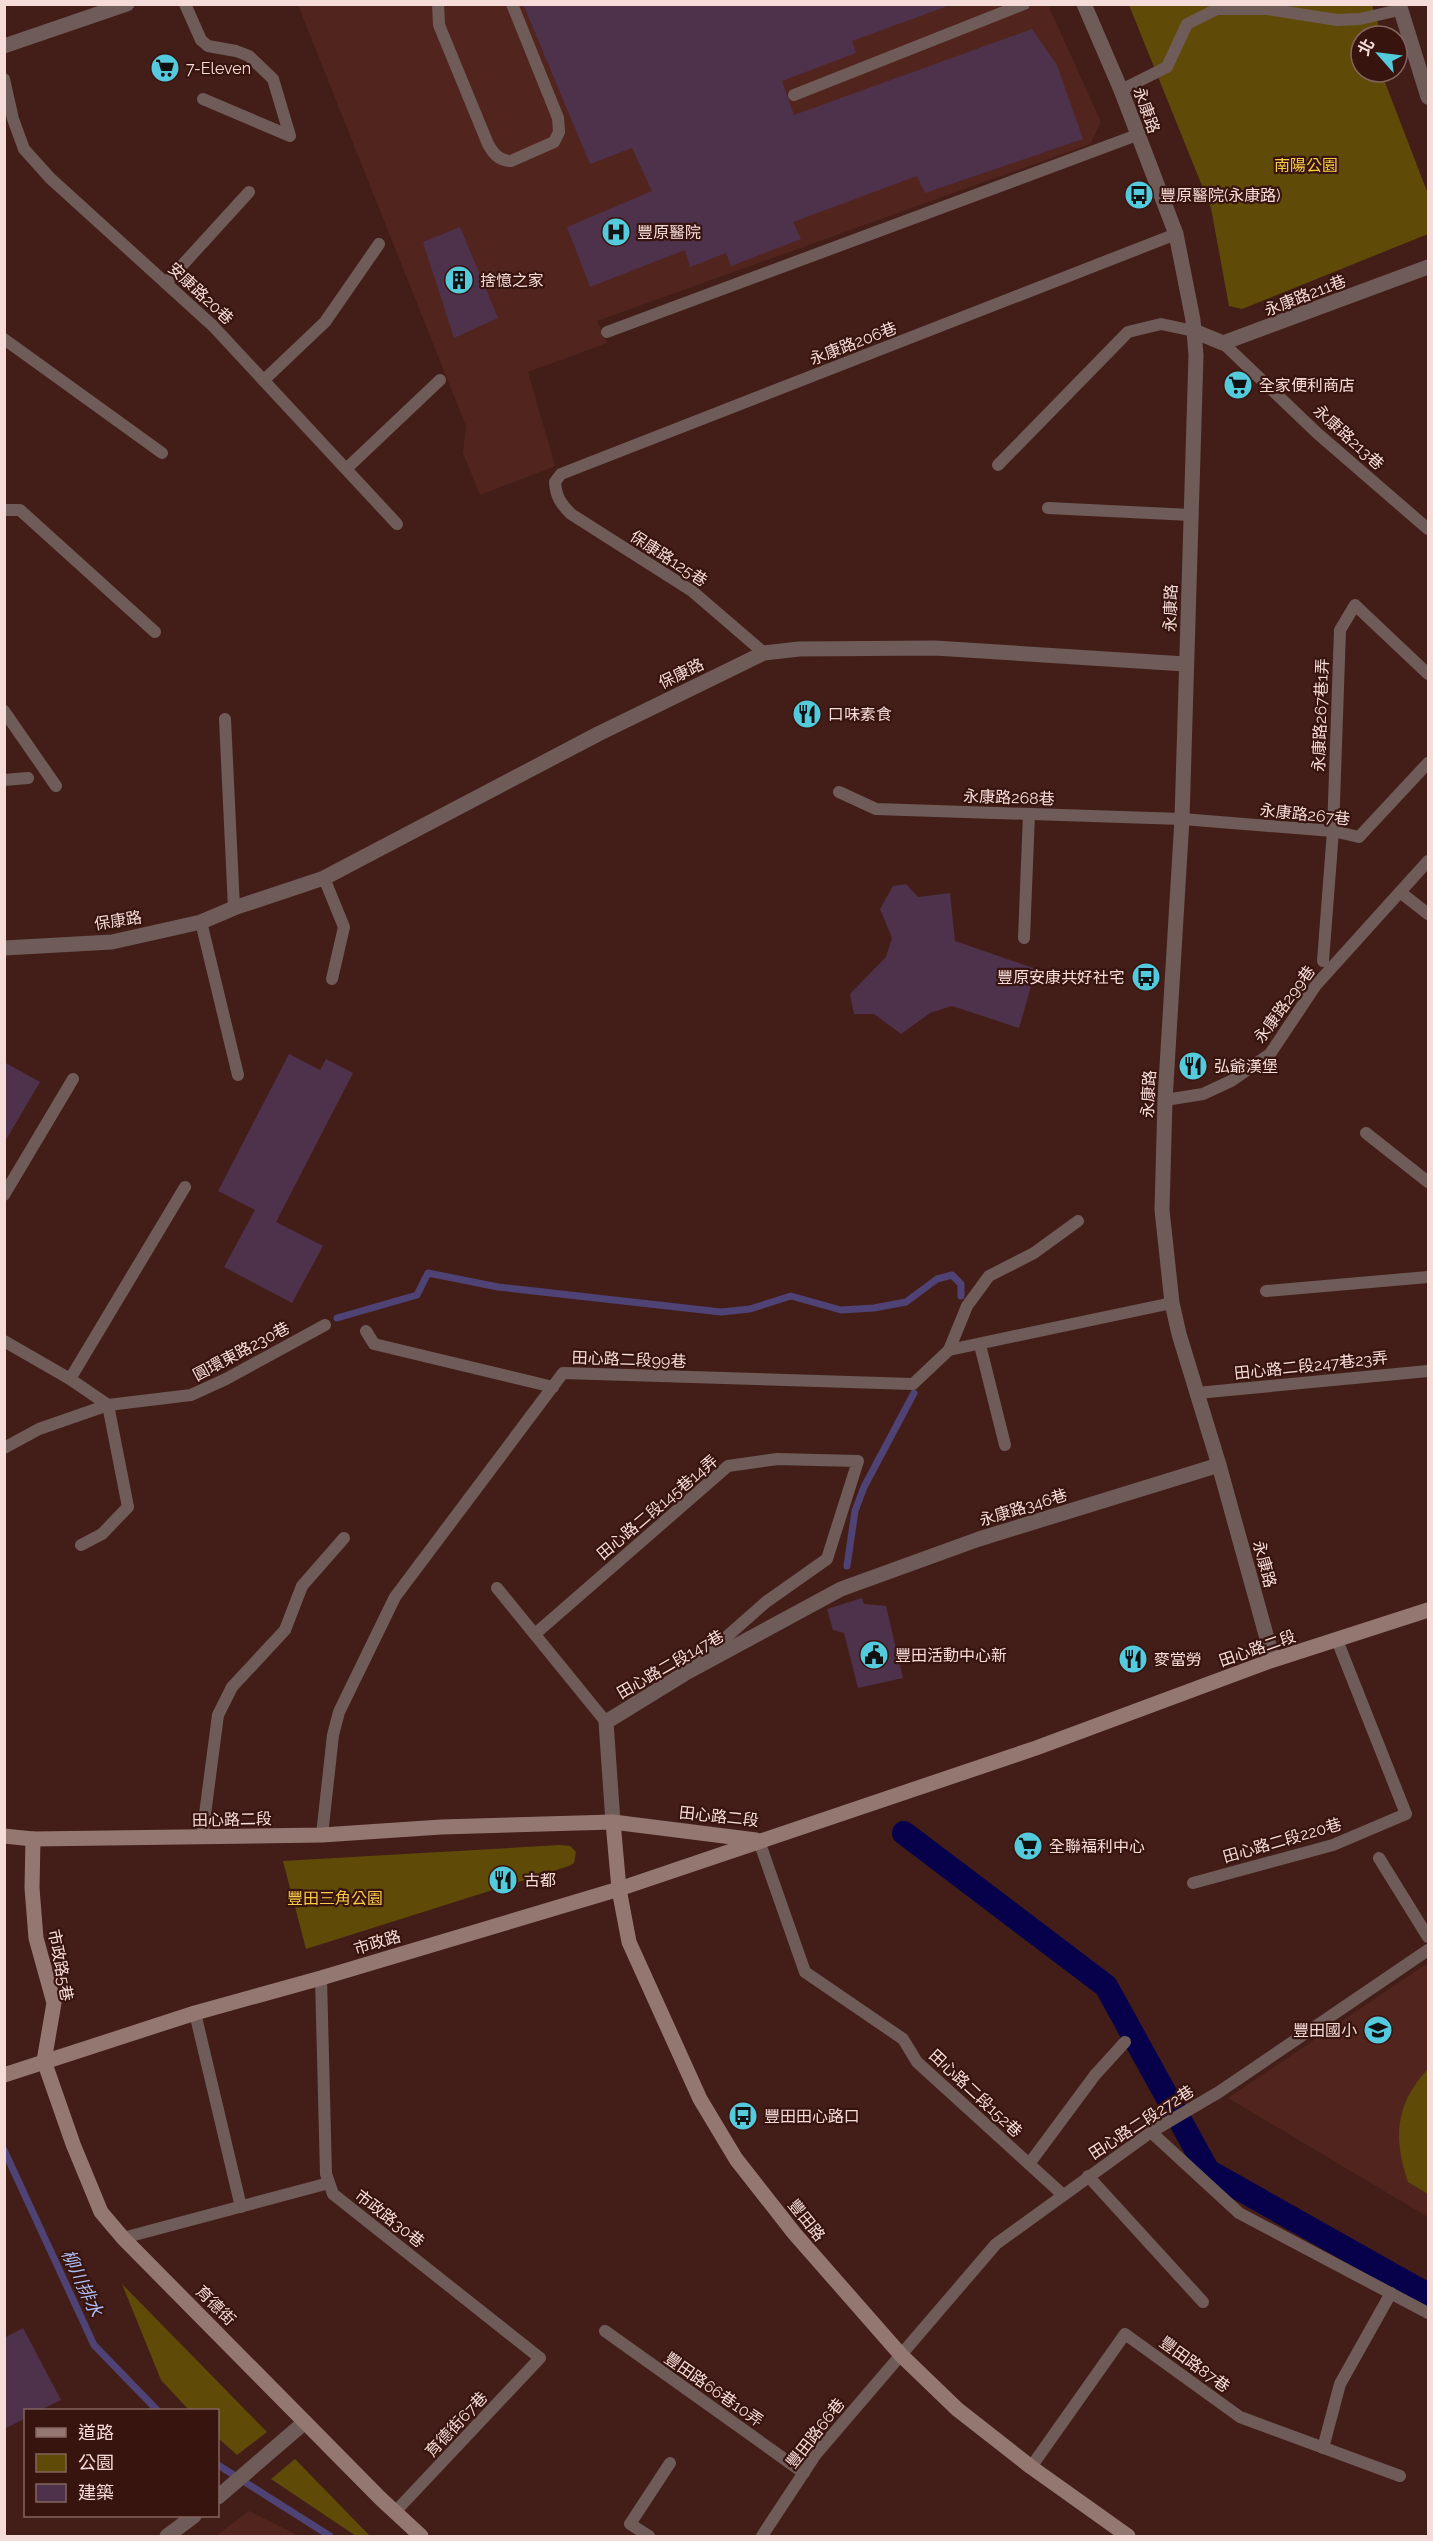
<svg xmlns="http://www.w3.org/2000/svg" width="1433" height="2541" font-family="Raleway,'Noto Sans TC',sans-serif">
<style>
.built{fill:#51251e}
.green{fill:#5f4b07}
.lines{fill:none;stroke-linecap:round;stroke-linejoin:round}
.stream{stroke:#4f4275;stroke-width:7}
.canal{stroke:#07004b;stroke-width:24}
.building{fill:#4e314b}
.lane{stroke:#6f5c58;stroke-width:12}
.street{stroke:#6f5c58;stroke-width:15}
.secondary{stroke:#957771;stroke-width:15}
.labels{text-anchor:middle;stroke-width:4.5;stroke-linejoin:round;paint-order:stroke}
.poi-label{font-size:16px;fill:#f6dcd8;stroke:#38140f;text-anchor:start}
.street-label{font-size:16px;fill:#f6dcd8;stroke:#38140f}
.park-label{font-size:16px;fill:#f9cd48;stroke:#38140f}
.water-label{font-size:18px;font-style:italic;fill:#adbef2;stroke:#38140f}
</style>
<rect width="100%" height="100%" fill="#431e19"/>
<g class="built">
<polygon points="298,5 1048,5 1101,122 1090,144 597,321 607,343 528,372 555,466 480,495 463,453 466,426"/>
<polygon points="1428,1963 1428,2217 1228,2098"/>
<polygon points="249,2511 299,2536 216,2536"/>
</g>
<g class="green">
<polygon points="1129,5 1372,5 1382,36 1361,36 1361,72 1381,72 1428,194 1428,234 1242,309 1229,306 1211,208"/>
<polygon points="560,1845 570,1846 576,1852 574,1863 569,1866 306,1949 283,1861"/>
<path d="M1428,2069V2194L1408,2182C1393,2138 1395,2104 1428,2069Z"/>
<polygon points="122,2284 267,2432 237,2455 218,2438 218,2410 189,2410 161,2380"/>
<polygon points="295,2459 370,2536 356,2536 271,2479"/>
</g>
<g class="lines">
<g class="stream">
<polyline points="337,1318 417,1295 428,1273 498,1287 721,1312 750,1309 791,1296 841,1310 874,1308 906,1302 937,1279 952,1275 961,1284 961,1296"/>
<polyline points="847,1566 855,1511 864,1487 914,1393"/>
<polyline points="4,2150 94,2345 157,2410"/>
<polyline points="218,2465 330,2536"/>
</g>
<polyline class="canal" points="904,1833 1106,1986 1208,2171 1428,2295"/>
</g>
<g class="building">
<polygon points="523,4 945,4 945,7 852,41 856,53 782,81 794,115 1032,29 1057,65 1083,139 925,193 917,176 793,222 801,239 731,266 726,253 690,267 685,250 590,287 567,227 652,191 632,148 590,164"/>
<polygon points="460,227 498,318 454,338 423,242"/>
<polygon points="906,884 918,897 950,893 955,941 1036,969 1019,1028 952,1006 930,1013 901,1034 874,1014 854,1014 850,994 886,957 892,938 880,909 893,886"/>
<polygon points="289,1054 320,1070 326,1059 353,1073 276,1222 323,1246 292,1303 224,1267 255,1210 218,1191"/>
<polygon points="4,1062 40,1082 4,1143"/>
<polygon points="862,1598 864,1604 886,1606 903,1678 858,1688 844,1633 833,1630 827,1609"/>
<polygon points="23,2328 61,2400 40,2410 26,2410 26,2418 4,2429 4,2338"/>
</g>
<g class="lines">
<g class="lane">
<polyline points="185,4 201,40 208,46 236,51 249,56 273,79 290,136 203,99"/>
<path d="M438,4L439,25L488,144C493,153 499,161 511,161L554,142L559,132L558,118L512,4"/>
<polyline points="4,79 13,119 24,149 50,178 213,326 397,524"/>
<polyline points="1121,90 1167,67 1187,24 1217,9 1267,9 1337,20 1360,19 1399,10"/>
<polyline points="794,95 1024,4"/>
<polyline points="166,283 249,192"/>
<polyline points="607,332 1137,135"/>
<polyline points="4,339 162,453"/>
<polyline points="1223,343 1317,433 1428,529"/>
<polyline points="264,380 325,322 379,244"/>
<polyline points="998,465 1128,332 1161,324 1194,331"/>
<polyline points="346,469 440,380"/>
<polyline points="1048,508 1191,515"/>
<polyline points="4,510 20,510 155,632"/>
<path d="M764,653L692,591L571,514C561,504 556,497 555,482L561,474L1176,234"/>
<polyline points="4,711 56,786"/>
<polyline points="225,719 234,908"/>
<polyline points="4,780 28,778"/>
<polyline points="839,792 876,809 1182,819 1333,831 1359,837 1428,763"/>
<polyline points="324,878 344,927 332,979"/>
<polyline points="1400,892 1428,914"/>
<polyline points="201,922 238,1075"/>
<polyline points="1024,938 1029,814"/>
<polyline points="1323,961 1333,831 1340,630 1355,605 1428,674"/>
<polyline points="1165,1100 1203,1094 1231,1081 1270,1054 1316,985 1428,861"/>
<polyline points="1366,1133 1428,1182"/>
<polyline points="4,1195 73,1079"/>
<polyline points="1266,1291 1428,1277"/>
<polyline points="366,1331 374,1344 553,1387"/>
<polyline points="4,1341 70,1379 108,1405"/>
<polyline points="980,1345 1005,1445"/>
<polyline points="949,1350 967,1306 989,1276 1034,1253 1078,1221"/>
<polyline points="70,1379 185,1187"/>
<polyline points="1197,1393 1428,1371"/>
<polyline points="4,1448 39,1429 108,1405 191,1395 226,1379 325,1325"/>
<polyline points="81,1545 102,1534 128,1507 108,1405"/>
<polyline points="497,1588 606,1722"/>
<polyline points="535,1634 728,1466 777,1459 858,1461 827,1559 766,1602 698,1662"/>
<polyline points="322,1835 333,1735 339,1712 395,1597 563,1373 913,1384 949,1350 1172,1303"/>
<polyline points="202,1837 218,1715 232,1687 285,1630 302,1586 344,1538"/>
<polyline points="759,1841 805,1972 903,2039 917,2062 1062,2194"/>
<polyline points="1379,1858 1428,1937"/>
<polyline points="1193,1883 1333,1845 1406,1814 1337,1640"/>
<polyline points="321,1978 326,2174 333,2194 540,2358 395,2512"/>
<polyline points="195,2013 241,2207"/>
<polyline points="1151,2132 1239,2213 1428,2313"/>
<polyline points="1029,2164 1095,2075 1125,2042"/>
<polyline points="1088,2176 1203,2302"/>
<polyline points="123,2238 329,2183"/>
<polyline points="605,2331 804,2473"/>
<polyline points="1323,2448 1340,2384 1391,2293"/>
<polyline points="1031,2467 1125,2334 1240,2417 1400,2476"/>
<polyline points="649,2536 630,2524 670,2463"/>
<polyline points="762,2536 816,2454 996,2244 1151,2132 1219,2092 1428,1950"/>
</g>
<g class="street">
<polyline points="1084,4 1121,90 1176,234 1193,320 1196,355 1182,819 1165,1100 1162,1210 1172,1303 1179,1334 1219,1465 1273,1660"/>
<polyline points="1399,4 1428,97"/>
<polyline points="4,46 127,4"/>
<polyline points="1194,331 1223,343 1428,267"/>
<polyline points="4,948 112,942 201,922 234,908 324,878 598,734 764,653 799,649 935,648 1185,664"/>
<polyline points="613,1822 606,1722 684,1674 841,1589 979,1539 1219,1465"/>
<polyline points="218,2497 305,2422"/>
<polyline points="167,2536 194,2516"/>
</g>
<g class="secondary">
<polyline points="613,1822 619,1889 629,1942 700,2099 736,2159 794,2233 901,2355 957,2409 1031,2467 1128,2536"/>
<polyline points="4,1836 33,1839 322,1835 441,1827 613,1822 756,1840"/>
<polyline points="33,1839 32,1888 36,1938 54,2003 44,2061 73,2144 101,2212 123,2238 381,2499 421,2536"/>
<polyline points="4,2075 195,2013 321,1978 619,1889 1036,1748 1273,1660 1428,1610"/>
</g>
</g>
<defs>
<g id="supermarket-disc" transform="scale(1.5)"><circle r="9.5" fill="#54cadd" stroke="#38140f"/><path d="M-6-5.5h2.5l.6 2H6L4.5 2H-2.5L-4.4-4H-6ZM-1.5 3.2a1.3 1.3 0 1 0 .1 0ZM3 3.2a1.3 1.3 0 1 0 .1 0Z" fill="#111"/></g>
<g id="bus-disc" transform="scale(1.5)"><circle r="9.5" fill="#54cadd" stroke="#38140f"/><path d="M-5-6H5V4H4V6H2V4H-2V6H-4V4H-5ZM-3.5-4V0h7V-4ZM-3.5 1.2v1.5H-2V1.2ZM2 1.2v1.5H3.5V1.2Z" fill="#111"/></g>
<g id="hospital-disc" transform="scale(1.5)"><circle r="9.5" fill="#54cadd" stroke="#38140f"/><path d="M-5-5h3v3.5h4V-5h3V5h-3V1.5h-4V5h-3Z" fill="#111"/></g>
<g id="building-disc" transform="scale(1.5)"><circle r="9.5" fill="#54cadd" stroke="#38140f"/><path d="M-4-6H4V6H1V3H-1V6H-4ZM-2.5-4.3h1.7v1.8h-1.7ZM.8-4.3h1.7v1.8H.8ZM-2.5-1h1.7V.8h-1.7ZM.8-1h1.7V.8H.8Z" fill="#111"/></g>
<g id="restaurant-disc" transform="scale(1.5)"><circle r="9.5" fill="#54cadd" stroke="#38140f"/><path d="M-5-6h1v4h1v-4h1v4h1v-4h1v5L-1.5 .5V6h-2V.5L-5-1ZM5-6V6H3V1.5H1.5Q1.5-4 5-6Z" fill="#111"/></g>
<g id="civic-disc" transform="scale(1.5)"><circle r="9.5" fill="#54cadd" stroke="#38140f"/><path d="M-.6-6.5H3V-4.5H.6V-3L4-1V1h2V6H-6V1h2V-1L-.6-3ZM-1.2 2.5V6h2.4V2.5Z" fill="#111"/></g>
<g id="school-disc" transform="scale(1.5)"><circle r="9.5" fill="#54cadd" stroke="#38140f"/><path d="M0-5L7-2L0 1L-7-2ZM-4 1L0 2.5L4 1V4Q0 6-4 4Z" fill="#111"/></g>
</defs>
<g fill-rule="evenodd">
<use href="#supermarket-disc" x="165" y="68"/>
<use href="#bus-disc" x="1139" y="195"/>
<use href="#hospital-disc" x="616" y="232"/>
<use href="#building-disc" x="459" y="280"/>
<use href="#supermarket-disc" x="1238" y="385"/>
<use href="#restaurant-disc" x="807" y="714"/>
<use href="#bus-disc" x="1146" y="977"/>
<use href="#restaurant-disc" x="1193" y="1066"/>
<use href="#civic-disc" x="874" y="1655"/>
<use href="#restaurant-disc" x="1133" y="1659"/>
<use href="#supermarket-disc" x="1028" y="1846"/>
<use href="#restaurant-disc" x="503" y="1880"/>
<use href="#school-disc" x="1378" y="2030"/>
<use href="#bus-disc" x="743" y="2116"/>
</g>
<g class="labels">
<g class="poi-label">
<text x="186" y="74">7-Eleven</text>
<text x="1160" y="201">豐原醫院(永康路)</text>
<text x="637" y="238">豐原醫院</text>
<text x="480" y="286">捨憶之家</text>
<text x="1259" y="391">全家便利商店</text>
<text x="828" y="720">口味素食</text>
<text x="1125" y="983" text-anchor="end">豐原安康共好社宅</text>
<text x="1214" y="1072">弘爺漢堡</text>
<text x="895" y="1661">豐田活動中心新</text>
<text x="1154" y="1665">麥當勞</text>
<text x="1049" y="1852">全聯福利中心</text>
<text x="524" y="1886">古都</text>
<text x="1357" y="2036" text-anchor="end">豐田國小</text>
<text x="764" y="2122">豐田田心路口</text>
</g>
<g class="street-label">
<text transform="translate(1147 110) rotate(70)" y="6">永康路</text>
<text transform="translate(201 293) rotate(43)" y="6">安康路20巷</text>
<text transform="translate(1305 295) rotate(-21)" y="6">永康路211巷</text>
<text transform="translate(853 343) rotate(-21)" y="6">永康路206巷</text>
<text transform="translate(1349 437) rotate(42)" y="6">永康路213巷</text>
<text transform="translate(669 558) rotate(33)" y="6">保康路125巷</text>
<text transform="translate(1170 608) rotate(-88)" y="6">永康路</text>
<text transform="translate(681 673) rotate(-26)" y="6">保康路</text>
<text transform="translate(1320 715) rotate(-88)" y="6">永康路267巷1弄</text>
<text transform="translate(1009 797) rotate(2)" y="6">永康路268巷</text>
<text transform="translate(1305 814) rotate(6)" y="6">永康路267巷</text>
<text transform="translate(118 920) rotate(-9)" y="6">保康路</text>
<text transform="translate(1284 1004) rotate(-54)" y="6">永康路299巷</text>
<text transform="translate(1148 1094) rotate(-87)" y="6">永康路</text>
<text transform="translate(241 1351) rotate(-28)" y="6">圓環東路230巷</text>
<text transform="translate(629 1359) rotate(2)" y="6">田心路二段99巷</text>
<text transform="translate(1311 1365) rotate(-6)" y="6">田心路二段247巷23弄</text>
<text transform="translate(657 1507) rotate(-40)" y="6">田心路二段145巷14弄</text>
<text transform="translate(1023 1507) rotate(-17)" y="6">永康路346巷</text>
<text transform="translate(1265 1564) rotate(75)" y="6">永康路</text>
<text transform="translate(1257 1648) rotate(-19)" y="6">田心路二段</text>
<text transform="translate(670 1664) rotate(-30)" y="6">田心路二段147巷</text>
<text transform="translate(719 1816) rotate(6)" y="6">田心路二段</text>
<text transform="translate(232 1819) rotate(-1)" y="6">田心路二段</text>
<text transform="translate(1282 1840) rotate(-16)" y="6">田心路二段220巷</text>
<text transform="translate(377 1942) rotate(-17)" y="6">市政路</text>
<text transform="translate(61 1965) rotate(79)" y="6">市政路5巷</text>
<text transform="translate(976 2093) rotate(43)" y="6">田心路二段152巷</text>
<text transform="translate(1141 2122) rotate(-33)" y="6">田心路二段272巷</text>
<text transform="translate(390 2218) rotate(38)" y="6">市政路30巷</text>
<text transform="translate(807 2220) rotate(51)" y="6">豐田路</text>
<text transform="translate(216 2305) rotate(45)" y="6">育德街</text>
<text transform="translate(1195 2364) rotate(36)" y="6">豐田路87巷</text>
<text transform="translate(714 2389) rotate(35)" y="6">豐田路66巷10弄</text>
<text transform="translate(456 2424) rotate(-47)" y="6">育德街67巷</text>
<text transform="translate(815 2433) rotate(-52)" y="6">豐田路66巷</text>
</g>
<g class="park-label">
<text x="1306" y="171">南陽公園</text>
<text x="335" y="1904">豐田三角公園</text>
</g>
<g class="water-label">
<text transform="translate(82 2283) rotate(65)" y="6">柳川排水</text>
</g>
</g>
<rect width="1433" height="2541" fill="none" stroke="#f6dcd8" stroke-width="12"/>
<rect x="24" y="2409" width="195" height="108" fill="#38140f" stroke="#84645f" stroke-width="1.5"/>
<rect x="36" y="2428" width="30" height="9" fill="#957771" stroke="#84645f" stroke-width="1.5"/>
<text x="78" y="2439" font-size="18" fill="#f6dcd8">道路</text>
<rect x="36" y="2454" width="30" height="18" fill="#5f4b07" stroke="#84645f" stroke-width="1.5"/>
<text x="78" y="2469" font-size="18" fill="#f6dcd8">公園</text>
<rect x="36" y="2484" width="30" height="18" fill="#4e314b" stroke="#84645f" stroke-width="1.5"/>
<text x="78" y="2499" font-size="18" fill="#f6dcd8">建築</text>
<g transform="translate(1379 54) rotate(298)"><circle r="28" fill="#38140f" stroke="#84645f" stroke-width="1.5"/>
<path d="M0-4.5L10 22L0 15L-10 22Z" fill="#54cadd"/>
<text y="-9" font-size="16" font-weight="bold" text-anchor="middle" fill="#f6dcd8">北</text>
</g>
</svg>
